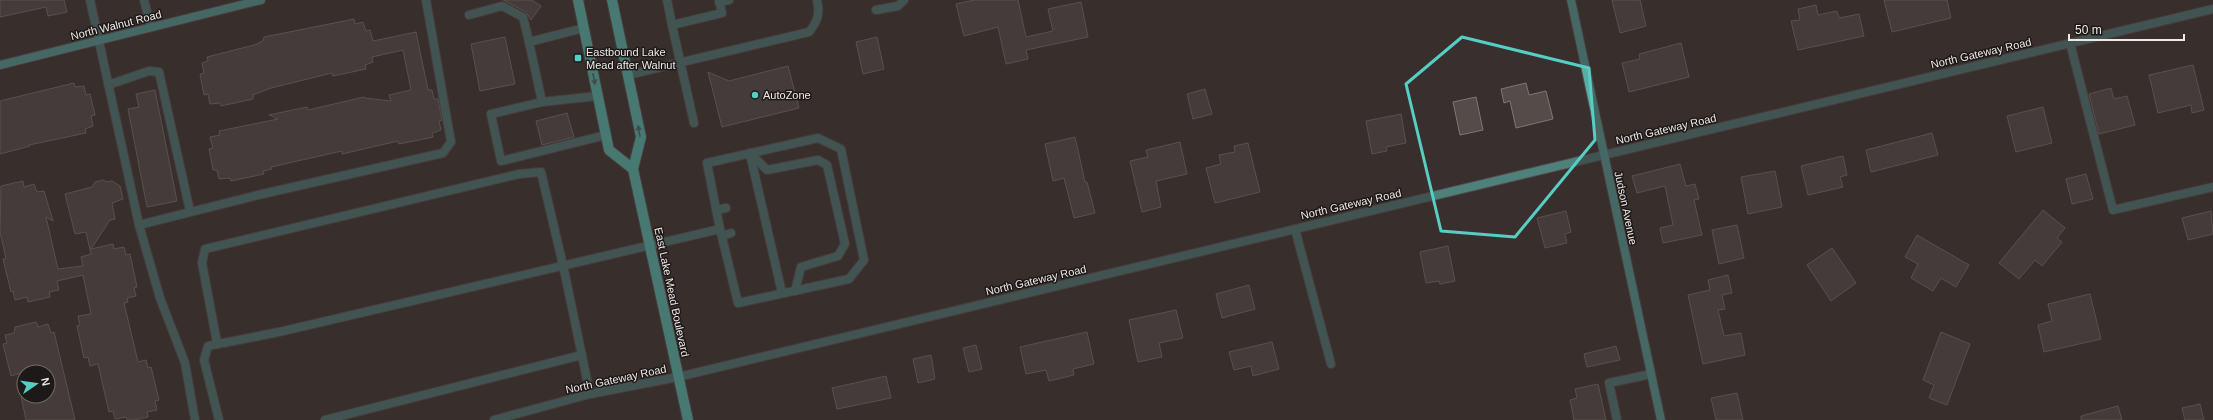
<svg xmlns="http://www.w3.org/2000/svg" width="2213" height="420" font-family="Helvetica,sans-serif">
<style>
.building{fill:#554b49;stroke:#817674}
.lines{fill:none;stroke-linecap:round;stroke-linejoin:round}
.lane-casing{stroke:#564d4b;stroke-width:10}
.street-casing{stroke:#564d4b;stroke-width:10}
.secondary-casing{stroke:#564d4b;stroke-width:10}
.primary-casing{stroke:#564d4b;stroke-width:12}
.lane{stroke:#4e817c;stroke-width:8}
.street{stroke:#4e817c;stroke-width:8}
.secondary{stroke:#58ada6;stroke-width:8}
.primary{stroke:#5cd0c6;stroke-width:10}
.oneway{fill:#3c746f}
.marked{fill:none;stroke:#56cec4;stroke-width:3;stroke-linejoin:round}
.poi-dot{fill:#56cec4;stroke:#1d1918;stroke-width:1.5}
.labels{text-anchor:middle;stroke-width:3;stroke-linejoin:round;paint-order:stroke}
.street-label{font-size:11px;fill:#eee8e6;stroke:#1d1918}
.poi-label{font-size:11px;fill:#eee8e6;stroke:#1d1918;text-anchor:start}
</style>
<rect width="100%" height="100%" fill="#392f2e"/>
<g class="building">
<polygon points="0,0 64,0 67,12 48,16 46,7 0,17"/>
<polygon points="503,0 532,0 541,6 531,20 526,12"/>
<polygon points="974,0 1018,0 1026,37 1053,31 1048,9 1081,2 1088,37 1026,50 1028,59 1006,64 998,27 964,36 956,4"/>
<polygon points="1612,0 1640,0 1646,26 1620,33"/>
<polygon points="1884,0 1947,0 1951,18 1892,32"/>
<polygon points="1816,5 1818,15 1837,11 1839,18 1859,14 1864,36 1798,50 1791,21 1800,20 1798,9"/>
<polygon points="354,19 355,24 363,22 366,31 370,30 373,41 416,32 428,90 432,90 434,99 438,99 442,120 439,121 441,130 432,133 433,137 429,138 399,144 398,141 342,154 342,151 271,167 272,169 263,171 264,174 231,181 230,178 219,179 217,170 213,170 209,149 213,148 210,137 220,135 219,131 278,119 269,115 307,107 308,110 364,97 365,98 391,101 389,95 411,90 403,50 372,57 373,62 365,65 366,69 333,76 332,73 271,88 253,95 253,99 221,106 220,103 210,104 208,94 204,95 200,74 204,73 202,63 208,61 207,57 258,44 258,43 263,41 264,37"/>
<polygon points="505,37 515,84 480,91 471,44"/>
<polygon points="877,37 884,69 863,74 856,42"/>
<polygon points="1681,43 1689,77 1629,92 1622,63 1640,59 1639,54"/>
<polygon points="2193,65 2204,110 2192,113 2191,105 2158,113 2149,75"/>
<polygon points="788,66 799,108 722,127 708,72 729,81"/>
<polygon points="74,83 75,87 84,86 86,95 90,94 95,115 91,116 93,126 85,129 86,133 29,145 30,146 0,154 0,101"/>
<polygon points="1526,83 1529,95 1546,91 1553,119 1516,128 1510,101 1504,103 1501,89"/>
<polygon points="2111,88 2114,99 2127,96 2135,125 2099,134 2089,94"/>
<polygon points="1205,89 1212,114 1193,119 1187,94"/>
<polygon points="155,90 177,201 147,207 128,109 139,107 136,94"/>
<polygon points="1476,97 1483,130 1460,135 1453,102"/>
<polygon points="2043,107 2052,143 2016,152 2007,116"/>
<polygon points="567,113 574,137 542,145 536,121"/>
<polygon points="1401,114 1406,143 1386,147 1387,151 1372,154 1366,121"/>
<polygon points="1932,133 1938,155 1871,172 1866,150"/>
<polygon points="1075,137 1085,182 1087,182 1095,213 1074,218 1064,178 1053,181 1045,144"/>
<polygon points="1180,142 1187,174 1156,181 1161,207 1142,212 1130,161 1148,157 1146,150"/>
<polygon points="1248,143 1260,192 1215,203 1206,168 1221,164 1219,155 1235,152 1234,146"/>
<polygon points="1843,156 1847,175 1840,177 1843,187 1808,195 1801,166"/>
<polygon points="1680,164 1686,186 1695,184 1699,199 1694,200 1702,235 1663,243 1660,228 1673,225 1665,186 1637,193 1632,176"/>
<polygon points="1775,171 1782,207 1748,214 1741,177"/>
<polygon points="2086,174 2093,199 2072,204 2066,179"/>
<polygon points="103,180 107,182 112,181 120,186 123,199 112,203 115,219 110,220 91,249 113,244 114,249 124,247 126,255 130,254 137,287 134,288 136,296 127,298 128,302 124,303 138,362 146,360 148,368 151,367 159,400 155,401 157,410 147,412 148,417 134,420 127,420 126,417 115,419 113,411 109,412 98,364 90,366 88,357 84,358 77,326 80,325 78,316 91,314 83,275 57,281 59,290 49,292 50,297 28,302 27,297 15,300 13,291 11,292 3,259 6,259 0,232 1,186 23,181 24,187 34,184 37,192 44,191 53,221 46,217 58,269 83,266 81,257 91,254 86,232 75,234 65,194 92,187 95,182"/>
<polygon points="2043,210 2065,228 2057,238 2062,242 2042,266 2035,260 2019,279 1999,263"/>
<polygon points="1566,211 1571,232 1565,234 1567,243 1545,248 1537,218"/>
<polygon points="2211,211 2213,234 2188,240 2182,218"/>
<polygon points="1737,225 1744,258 1719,264 1712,230"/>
<polygon points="1917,235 1969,265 1956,287 1941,278 1933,291 1911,278 1918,264 1905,257"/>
<polygon points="1448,246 1455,281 1440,284 1439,281 1426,283 1420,252"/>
<polygon points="1832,248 1856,283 1831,301 1807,265"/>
<polygon points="1728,275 1732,293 1722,295 1725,309 1718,310 1724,336 1741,333 1745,355 1703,364 1688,295 1710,290 1708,280"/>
<polygon points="1249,285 1255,309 1222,318 1216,294"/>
<polygon points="2090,294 2101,339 2044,352 2038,325 2052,321 2048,304"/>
<polygon points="1176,310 1183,338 1159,343 1162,357 1138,362 1129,320"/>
<polygon points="36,322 38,327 48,324 51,333 54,332 75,420 26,420 21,396 48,396 48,372 24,372 11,376 3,344 7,343 5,335 14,333 15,327"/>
<polygon points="1087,332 1094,364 1073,369 1074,375 1049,381 1046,370 1026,374 1020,347"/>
<polygon points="1941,332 1970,344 1947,405 1929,398 1934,385 1923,380"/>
<polygon points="1272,342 1279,369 1253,376 1251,366 1234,370 1229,352"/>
<polygon points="976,345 982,369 969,372 963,348"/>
<polygon points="1616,346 1620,360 1587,367 1584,354"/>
<polygon points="931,355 935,379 918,383 913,359"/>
<polygon points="886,376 891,398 837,409 832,388"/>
<polygon points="1598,384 1606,420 1574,420 1570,400 1577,398 1575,389"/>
<polygon points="1737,393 1743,420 1716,420 1711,398"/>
<polygon points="2200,404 2204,420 2185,420 2182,408"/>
<polygon points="2118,406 2122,420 2081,420 2081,416"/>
</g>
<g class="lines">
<g class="lane-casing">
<g id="lane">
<polyline points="90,0 139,225 160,298 185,363 195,420"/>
<polyline points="144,0 151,27"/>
<polyline points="667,0 672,25 722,13 719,0"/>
<polyline points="719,2 729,0"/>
<polyline points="876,10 898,6 904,0"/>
<polyline points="469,15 502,6 523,17 529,42 584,28"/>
<polyline points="672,25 694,123"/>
<polyline points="529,42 542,102 491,114 501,161 606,135"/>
<polyline points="2070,43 2113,210 2213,187"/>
<path d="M628,75L809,32C818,21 820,14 817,0"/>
<polyline points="108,85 149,71 159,72 190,211"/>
<polyline points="542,102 597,96"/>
<polyline points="750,153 767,170 818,160 827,165 845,244 838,256 801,267 795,291"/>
<polyline points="750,154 782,293"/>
<polyline points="716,210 726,208"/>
<polyline points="139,225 258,195 443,153 451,142 426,0"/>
<polyline points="1295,229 1331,364"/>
<polyline points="722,236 731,233"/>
<polyline points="217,343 202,263 205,249 519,174 541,172 563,265 590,394"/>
<polyline points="219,420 204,360 208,346 279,332 720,229 707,163 818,138 841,149 864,260 849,279 738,303 720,229"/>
<polyline points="325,420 582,355"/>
<polyline points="1617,420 1609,383 1651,374"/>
</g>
</g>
<g class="street-casing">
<polyline id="street" points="494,420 590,394 678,377 2213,9"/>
</g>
<g class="secondary-casing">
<g id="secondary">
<polyline points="1571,0 1661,420"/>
<polyline points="0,65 261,0"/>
</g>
</g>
<g class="primary-casing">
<g id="primary">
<polyline points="578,0 609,150 633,169"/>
<polyline points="612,0 641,137 633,169 688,420"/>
</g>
</g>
<use href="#lane" class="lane"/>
<use href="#street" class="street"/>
<use href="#secondary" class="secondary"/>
<use href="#primary" class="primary"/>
</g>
<defs><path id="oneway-solid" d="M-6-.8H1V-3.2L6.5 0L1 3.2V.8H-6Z"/></defs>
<g class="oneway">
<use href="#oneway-solid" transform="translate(594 79) rotate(79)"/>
<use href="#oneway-solid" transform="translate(639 131) rotate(-100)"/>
</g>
<path d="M0 0H2213V420H0ZM1462,37L1589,68L1595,140L1515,237L1441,231L1406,84Z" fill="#392f2e" fill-opacity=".55" fill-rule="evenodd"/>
<path class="marked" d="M1462,37L1589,68L1595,140L1515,237L1441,231L1406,84Z"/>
<g class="poi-dot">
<rect x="574" y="54" width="8" height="8" rx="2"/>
<circle cx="755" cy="95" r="4"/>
</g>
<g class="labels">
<g class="street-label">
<text transform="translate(116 25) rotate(-14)" y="4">North Walnut Road</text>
<text transform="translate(1981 53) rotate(-13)" y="4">North Gateway Road</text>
<text transform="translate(1666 129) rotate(-13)" y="4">North Gateway Road</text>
<text transform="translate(1351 204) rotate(-13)" y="4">North Gateway Road</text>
<text transform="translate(1626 208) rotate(78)" y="4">Judson Avenue</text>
<text transform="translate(1036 280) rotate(-13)" y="4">North Gateway Road</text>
<text transform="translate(672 292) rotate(78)" y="4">East Lake Mead Boulevard</text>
<text transform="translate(616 379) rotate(-12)" y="4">North Gateway Road</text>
</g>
<g class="poi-label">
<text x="586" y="56">Eastbound Lake<tspan x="586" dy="13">Mead after Walnut</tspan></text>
<text x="763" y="99">AutoZone</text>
</g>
</g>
<g transform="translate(36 384) rotate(77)"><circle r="19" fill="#1d1918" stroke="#716c6a"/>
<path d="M0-3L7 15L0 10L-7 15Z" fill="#56cec4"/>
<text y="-6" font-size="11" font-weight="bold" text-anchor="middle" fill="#eee8e6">N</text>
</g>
<path d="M2069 34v6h115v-6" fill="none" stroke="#eee8e6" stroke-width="2"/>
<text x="2075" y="34" font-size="12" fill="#eee8e6" stroke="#1d1918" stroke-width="3" paint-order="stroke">50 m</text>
</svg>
